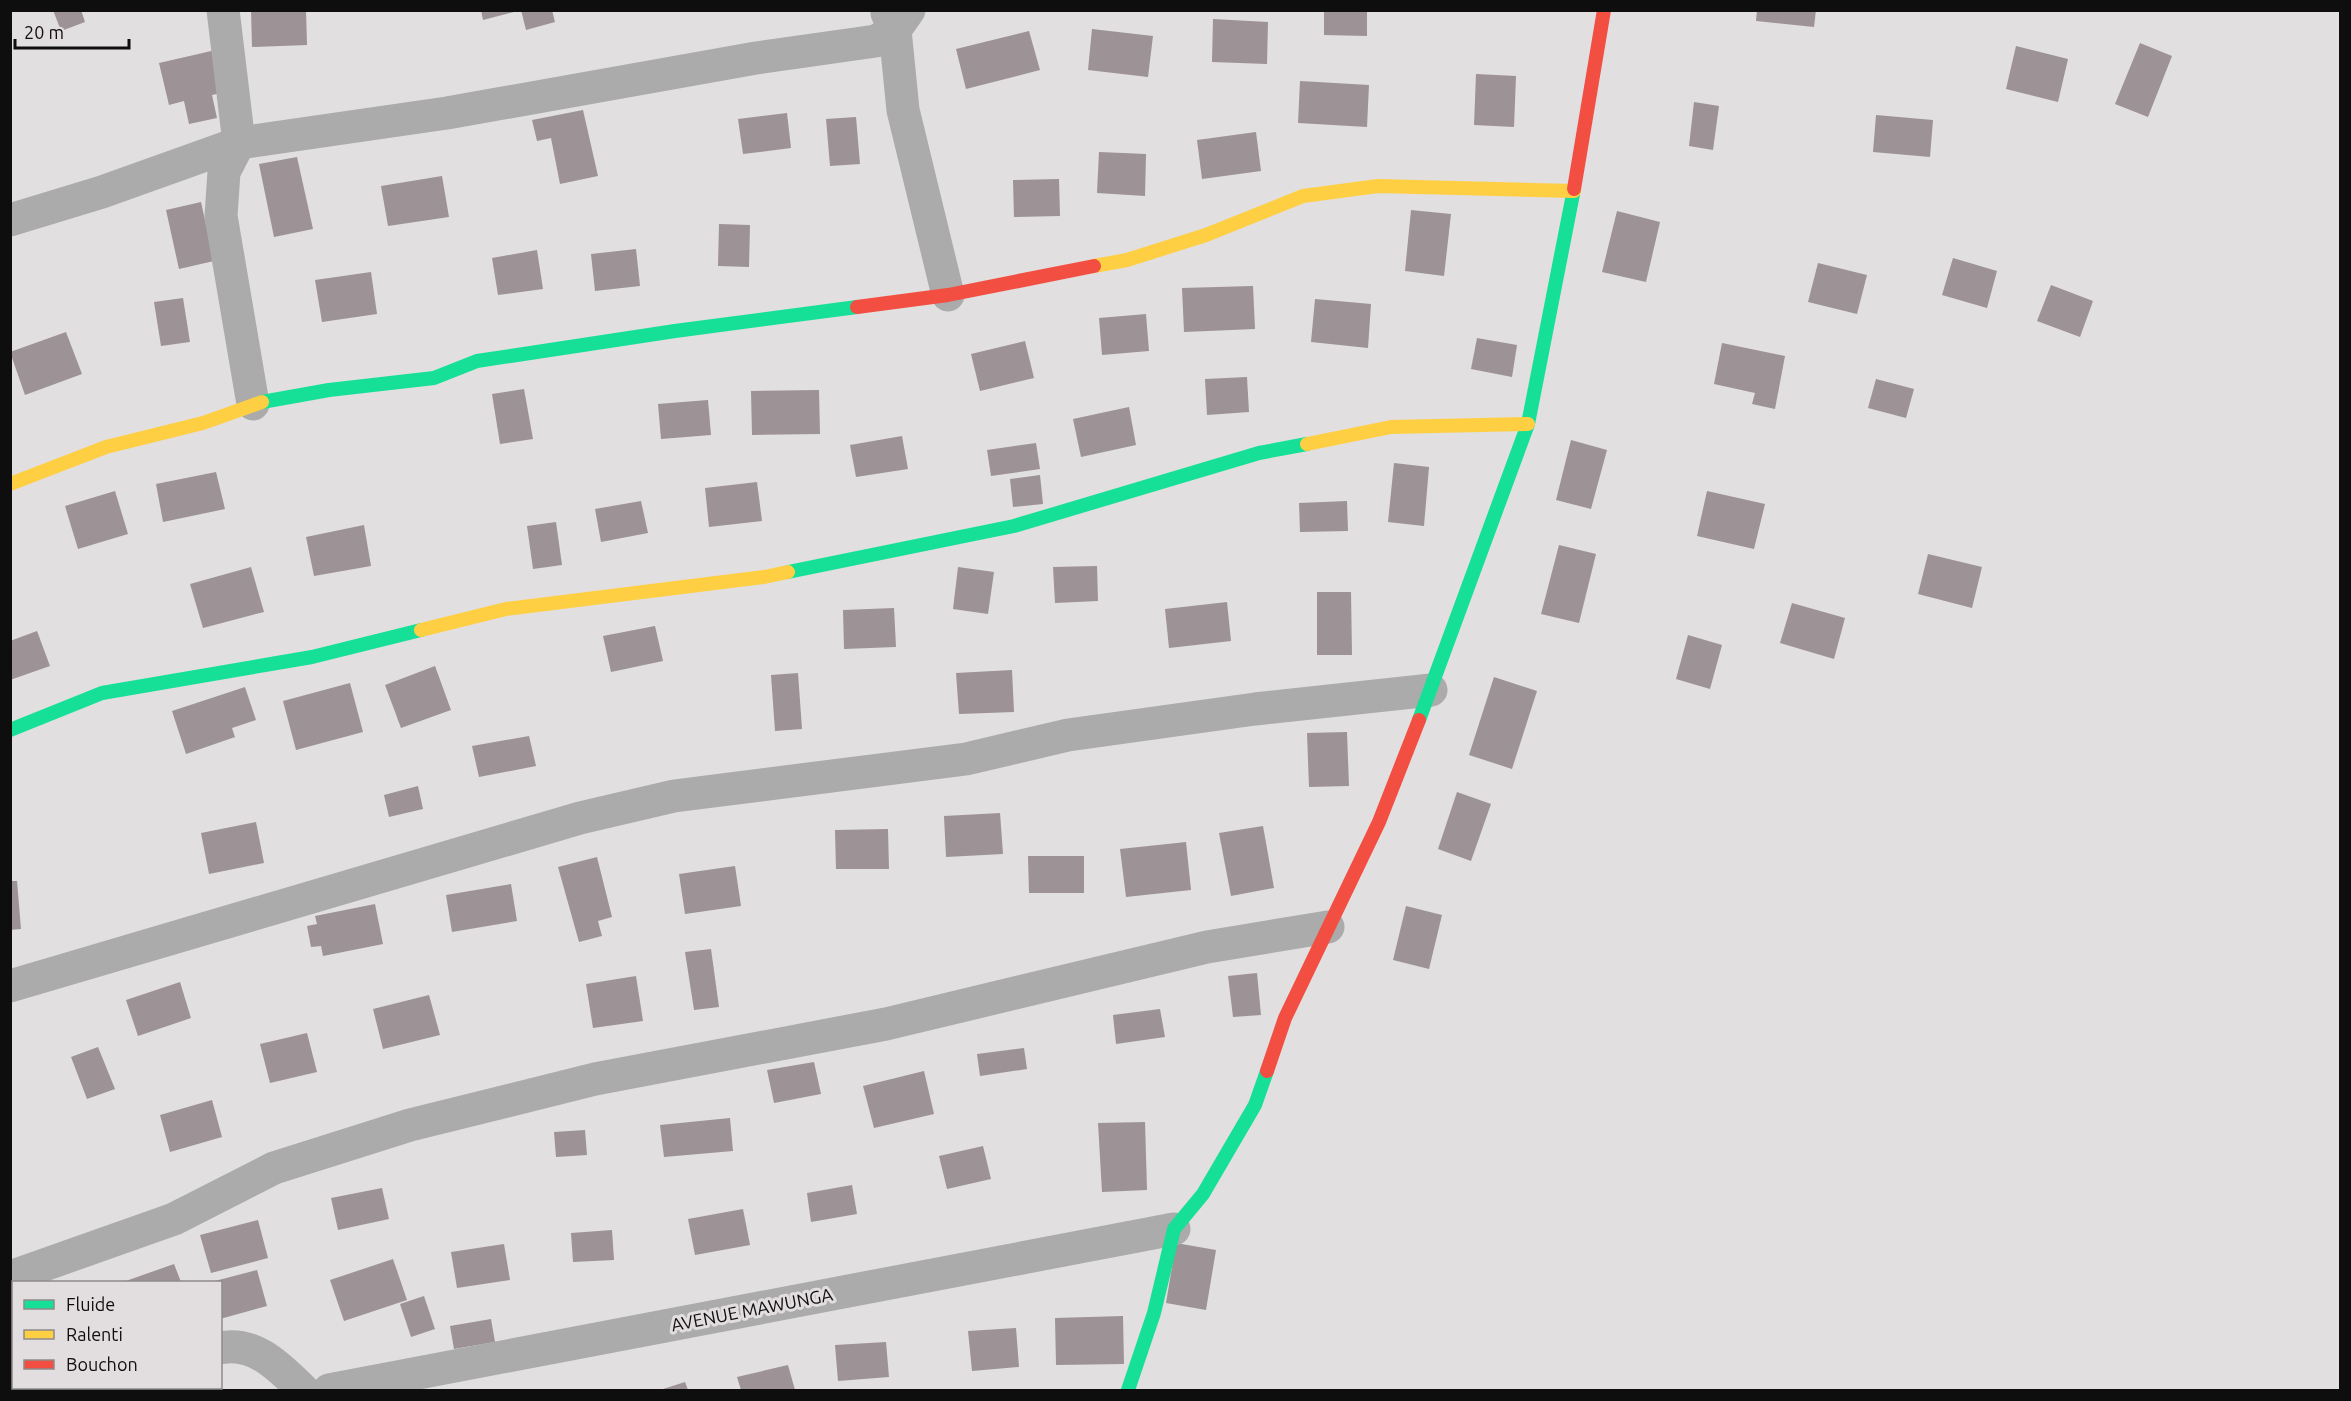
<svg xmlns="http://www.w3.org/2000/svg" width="2351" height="1401" font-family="Ubuntu,sans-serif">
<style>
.building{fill:#9d9295}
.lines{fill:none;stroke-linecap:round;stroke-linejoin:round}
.street{stroke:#ababab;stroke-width:33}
.fast{stroke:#16e098;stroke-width:14}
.slow{stroke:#ffcf43;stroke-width:14}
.jam{stroke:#f24e42;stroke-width:14}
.labels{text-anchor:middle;stroke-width:6;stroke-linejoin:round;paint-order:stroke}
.street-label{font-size:18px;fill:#0f0e0e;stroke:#e2dedf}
</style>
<rect width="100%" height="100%" fill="#e1dfe0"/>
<g class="building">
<polygon points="53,10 81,10 85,22 61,31"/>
<polygon points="251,10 306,10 307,45 252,47"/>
<polygon points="481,10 518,10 518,11 483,20"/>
<polygon points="521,10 552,10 555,22 526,30"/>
<polygon points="1324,10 1367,10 1367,36 1324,35"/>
<polygon points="1757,10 1816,10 1814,27 1756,21"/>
<polygon points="1213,19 1268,22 1267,64 1212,62"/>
<polygon points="1092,29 1153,36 1148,77 1088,70"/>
<polygon points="1029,31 1040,70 966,89 956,49"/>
<polygon points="2140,43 2172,56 2148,117 2115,104"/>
<polygon points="2016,46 2068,59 2058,102 2006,89"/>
<polygon points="220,49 230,91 212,95 217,118 189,124 184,101 169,105 159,63"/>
<polygon points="1476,74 1516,76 1514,127 1474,125"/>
<polygon points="1300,81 1369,85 1367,127 1298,123"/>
<polygon points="1694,102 1719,106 1713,150 1689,146"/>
<polygon points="583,110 598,176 560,184 551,138 537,141 532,120"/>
<polygon points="787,113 791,148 743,154 738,119"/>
<polygon points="1876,115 1933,120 1930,157 1873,152"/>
<polygon points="856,117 860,164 830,166 826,119"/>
<polygon points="1256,132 1261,171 1202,179 1197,140"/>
<polygon points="1099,152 1146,154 1145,196 1097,193"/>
<polygon points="297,157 313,229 274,237 259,164"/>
<polygon points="442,176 449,217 388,226 381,186"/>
<polygon points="1059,179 1060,216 1014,217 1013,180"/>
<polygon points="201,202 214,261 179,269 166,210"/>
<polygon points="1411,210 1451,214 1444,276 1405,271"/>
<polygon points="1617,211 1660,222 1646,282 1602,272"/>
<polygon points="719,224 750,225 749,267 718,266"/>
<polygon points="636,249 640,286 595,291 591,254"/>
<polygon points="537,250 543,289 498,295 492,258"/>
<polygon points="1953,258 1997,271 1987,308 1942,295"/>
<polygon points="1818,263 1867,275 1857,314 1808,302"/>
<polygon points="371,272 377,314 322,322 315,280"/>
<polygon points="2051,285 2093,301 2080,337 2037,321"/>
<polygon points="1253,286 1255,329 1184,332 1182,288"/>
<polygon points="183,298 190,342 161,346 154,302"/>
<polygon points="1315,299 1371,304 1368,348 1311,342"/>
<polygon points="1146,314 1149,351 1102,355 1099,318"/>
<polygon points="66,332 82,374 25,395 10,352"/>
<polygon points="1477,338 1517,345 1512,377 1471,369"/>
<polygon points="1025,341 1034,378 980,391 971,354"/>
<polygon points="1722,343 1785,356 1775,409 1752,404 1755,393 1714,384"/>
<polygon points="1247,377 1249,412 1207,415 1205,379"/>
<polygon points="1876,379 1914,389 1906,418 1868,408"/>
<polygon points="524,389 533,439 500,444 492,394"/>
<polygon points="819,390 820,434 752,435 751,391"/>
<polygon points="708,400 711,435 661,439 658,404"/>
<polygon points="1129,407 1136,445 1081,457 1073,419"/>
<polygon points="902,436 908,469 856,477 850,445"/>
<polygon points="1571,440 1607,450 1591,509 1556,500"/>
<polygon points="1036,443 1040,469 991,476 987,450"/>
<polygon points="1394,463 1429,467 1424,526 1388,522"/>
<polygon points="216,472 225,509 163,522 156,484"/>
<polygon points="1040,475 1043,504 1013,507 1010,479"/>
<polygon points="757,482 762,521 709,527 705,488"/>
<polygon points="115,491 128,534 78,549 65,506"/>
<polygon points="1707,491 1765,504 1754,549 1697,536"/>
<polygon points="641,501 648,533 601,542 595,509"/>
<polygon points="1347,501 1348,531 1300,532 1299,503"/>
<polygon points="556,522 562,565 533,569 527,526"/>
<polygon points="364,525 371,566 314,576 306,537"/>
<polygon points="1559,545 1596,554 1579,623 1541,614"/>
<polygon points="1928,554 1982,567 1972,608 1918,594"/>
<polygon points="1097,566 1098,601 1055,603 1053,567"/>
<polygon points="251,567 264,612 203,628 190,584"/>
<polygon points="958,567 994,572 988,614 953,609"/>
<polygon points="1317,592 1351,592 1352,655 1317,655"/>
<polygon points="1227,602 1231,641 1169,648 1165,609"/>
<polygon points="1792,603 1845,618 1834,659 1780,643"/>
<polygon points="894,608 896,647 844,649 843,610"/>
<polygon points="655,626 663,661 611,672 603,636"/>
<polygon points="37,631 50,666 10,680 10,641"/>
<polygon points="1688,635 1722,645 1710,689 1676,679"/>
<polygon points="435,666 451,710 401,728 385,685"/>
<polygon points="1012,670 1014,712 959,714 956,673"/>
<polygon points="798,673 802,729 775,731 771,675"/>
<polygon points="1494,677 1537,691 1512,769 1469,755"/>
<polygon points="350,683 363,732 296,750 283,701"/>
<polygon points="245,687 256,720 232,728 235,737 186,754 172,711"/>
<polygon points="1347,732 1349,786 1309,787 1307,733"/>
<polygon points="529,736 536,766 479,777 472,746"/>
<polygon points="418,786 423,809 389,817 384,795"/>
<polygon points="1457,792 1491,804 1471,861 1438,849"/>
<polygon points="1000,813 1003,854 946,857 944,816"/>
<polygon points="256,822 264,863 209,874 201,833"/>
<polygon points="1263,826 1274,888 1231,896 1219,833"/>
<polygon points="888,829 889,869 836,869 835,830"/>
<polygon points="1186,842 1191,890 1126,897 1120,849"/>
<polygon points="1028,856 1084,856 1084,893 1029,893"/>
<polygon points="597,857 612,917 598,921 602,936 579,942 558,867"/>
<polygon points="735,866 741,906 685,914 679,874"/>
<polygon points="10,881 17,881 21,929 10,930"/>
<polygon points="511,884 517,921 452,932 446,895"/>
<polygon points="375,904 383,944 323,956 321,946 311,947 307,926 317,924 315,916"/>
<polygon points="1406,906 1442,915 1429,969 1393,960"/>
<polygon points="711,949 719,1007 694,1010 685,952"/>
<polygon points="1257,973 1261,1015 1233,1017 1228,976"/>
<polygon points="636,976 643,1021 593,1028 586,984"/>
<polygon points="180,982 191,1018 138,1036 126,1000"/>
<polygon points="429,995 440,1035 383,1049 373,1009"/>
<polygon points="1160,1009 1165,1037 1116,1044 1113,1015"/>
<polygon points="307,1033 317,1072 270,1083 260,1044"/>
<polygon points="98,1047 115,1089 87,1099 71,1057"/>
<polygon points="1024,1048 1027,1069 980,1076 977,1054"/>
<polygon points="814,1062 821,1094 774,1103 767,1070"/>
<polygon points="924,1071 934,1114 874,1128 863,1086"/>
<polygon points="212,1100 222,1137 170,1152 160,1115"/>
<polygon points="730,1118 733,1151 664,1157 660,1125"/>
<polygon points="1145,1122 1147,1190 1102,1192 1098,1123"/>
<polygon points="585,1130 587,1155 556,1157 554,1132"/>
<polygon points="983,1146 991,1179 947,1189 939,1156"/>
<polygon points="852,1185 857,1214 811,1222 807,1193"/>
<polygon points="382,1188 389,1219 338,1230 331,1198"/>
<polygon points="743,1209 750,1245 695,1255 688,1219"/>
<polygon points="258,1220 268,1258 211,1273 200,1235"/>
<polygon points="612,1230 614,1260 573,1262 571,1233"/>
<polygon points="1176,1243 1216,1250 1206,1310 1166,1303"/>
<polygon points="504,1244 510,1280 457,1288 451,1252"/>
<polygon points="393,1259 407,1300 344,1321 330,1280"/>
<polygon points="174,1264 181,1282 123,1282"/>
<polygon points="257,1270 267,1306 220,1319 220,1282 211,1282"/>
<polygon points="424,1296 435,1329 411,1337 400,1304"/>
<polygon points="1123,1316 1124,1364 1056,1365 1055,1318"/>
<polygon points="491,1319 495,1342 454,1349 450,1326"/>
<polygon points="1016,1328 1019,1367 972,1371 968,1331"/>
<polygon points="886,1342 889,1377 838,1381 835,1345"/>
<polygon points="788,1365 795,1390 741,1390 737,1377"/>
<polygon points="685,1382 688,1390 660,1390"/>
</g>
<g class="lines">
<g class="street">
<polyline points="223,10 239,143 224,172 221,216 253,404"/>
<polyline points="887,13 895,30 903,110 948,295"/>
<polyline points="10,220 102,192 239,143 447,113 756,58 876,41 895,30 909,10"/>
<polyline points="10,986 580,818 674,796 966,759 1068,735 1255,709 1431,690"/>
<polyline points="10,1277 174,1219 274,1168 410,1125 595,1079 886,1024 1207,947 1328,927"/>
<path d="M220,1348C255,1340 281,1369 303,1390"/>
<polyline points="114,1390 121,1388"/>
<polyline points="329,1390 1174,1229"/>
</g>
<g class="fast">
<polyline points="262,402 329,390 434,378 477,361 675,331 857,307"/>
<polyline points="788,572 1014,526 1259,453 1307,444"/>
<polyline points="1419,720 1528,424 1574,189"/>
<polyline points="10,730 102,693 312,657 421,630"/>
<polyline points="1128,1390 1154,1313 1174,1229 1203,1194 1255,1105 1267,1071"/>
</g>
<g class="slow">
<polyline points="1094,266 1127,260 1206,235 1303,196 1378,186 1574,191"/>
<polyline points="1307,444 1391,427 1528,424"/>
<polyline points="10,484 106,447 203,423 262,402"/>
<polyline points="421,630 506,609 764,577 788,572"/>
</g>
<g class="jam">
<polyline points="1574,189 1604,10"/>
<polyline points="857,307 948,295 1094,266"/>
<polyline points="1267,1071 1285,1018 1379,822 1419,720"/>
</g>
</g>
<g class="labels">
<g class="street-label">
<text transform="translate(752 1310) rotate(-11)" y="6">AVENUE MAWUNGA</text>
</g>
</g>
<rect width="2351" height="1401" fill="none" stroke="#0f0e0e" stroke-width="24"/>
<rect x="12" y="1281" width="210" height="108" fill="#e2dedf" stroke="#8e8b8b" stroke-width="1.5"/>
<rect x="24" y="1300" width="30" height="9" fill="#16e098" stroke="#8e8b8b" stroke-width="1.5"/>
<text x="66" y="1311" font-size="18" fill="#0f0e0e">Fluide</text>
<rect x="24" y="1330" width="30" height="9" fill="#ffcf43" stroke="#8e8b8b" stroke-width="1.5"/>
<text x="66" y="1341" font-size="18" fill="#0f0e0e">Ralenti</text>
<rect x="24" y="1360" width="30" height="9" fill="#f24e42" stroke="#8e8b8b" stroke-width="1.5"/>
<text x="66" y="1371" font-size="18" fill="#0f0e0e">Bouchon</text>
<path d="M15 39v9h114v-9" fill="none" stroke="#0f0e0e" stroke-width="3"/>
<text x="24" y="39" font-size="18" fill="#0f0e0e" stroke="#e2dedf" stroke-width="4.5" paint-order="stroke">20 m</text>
</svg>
